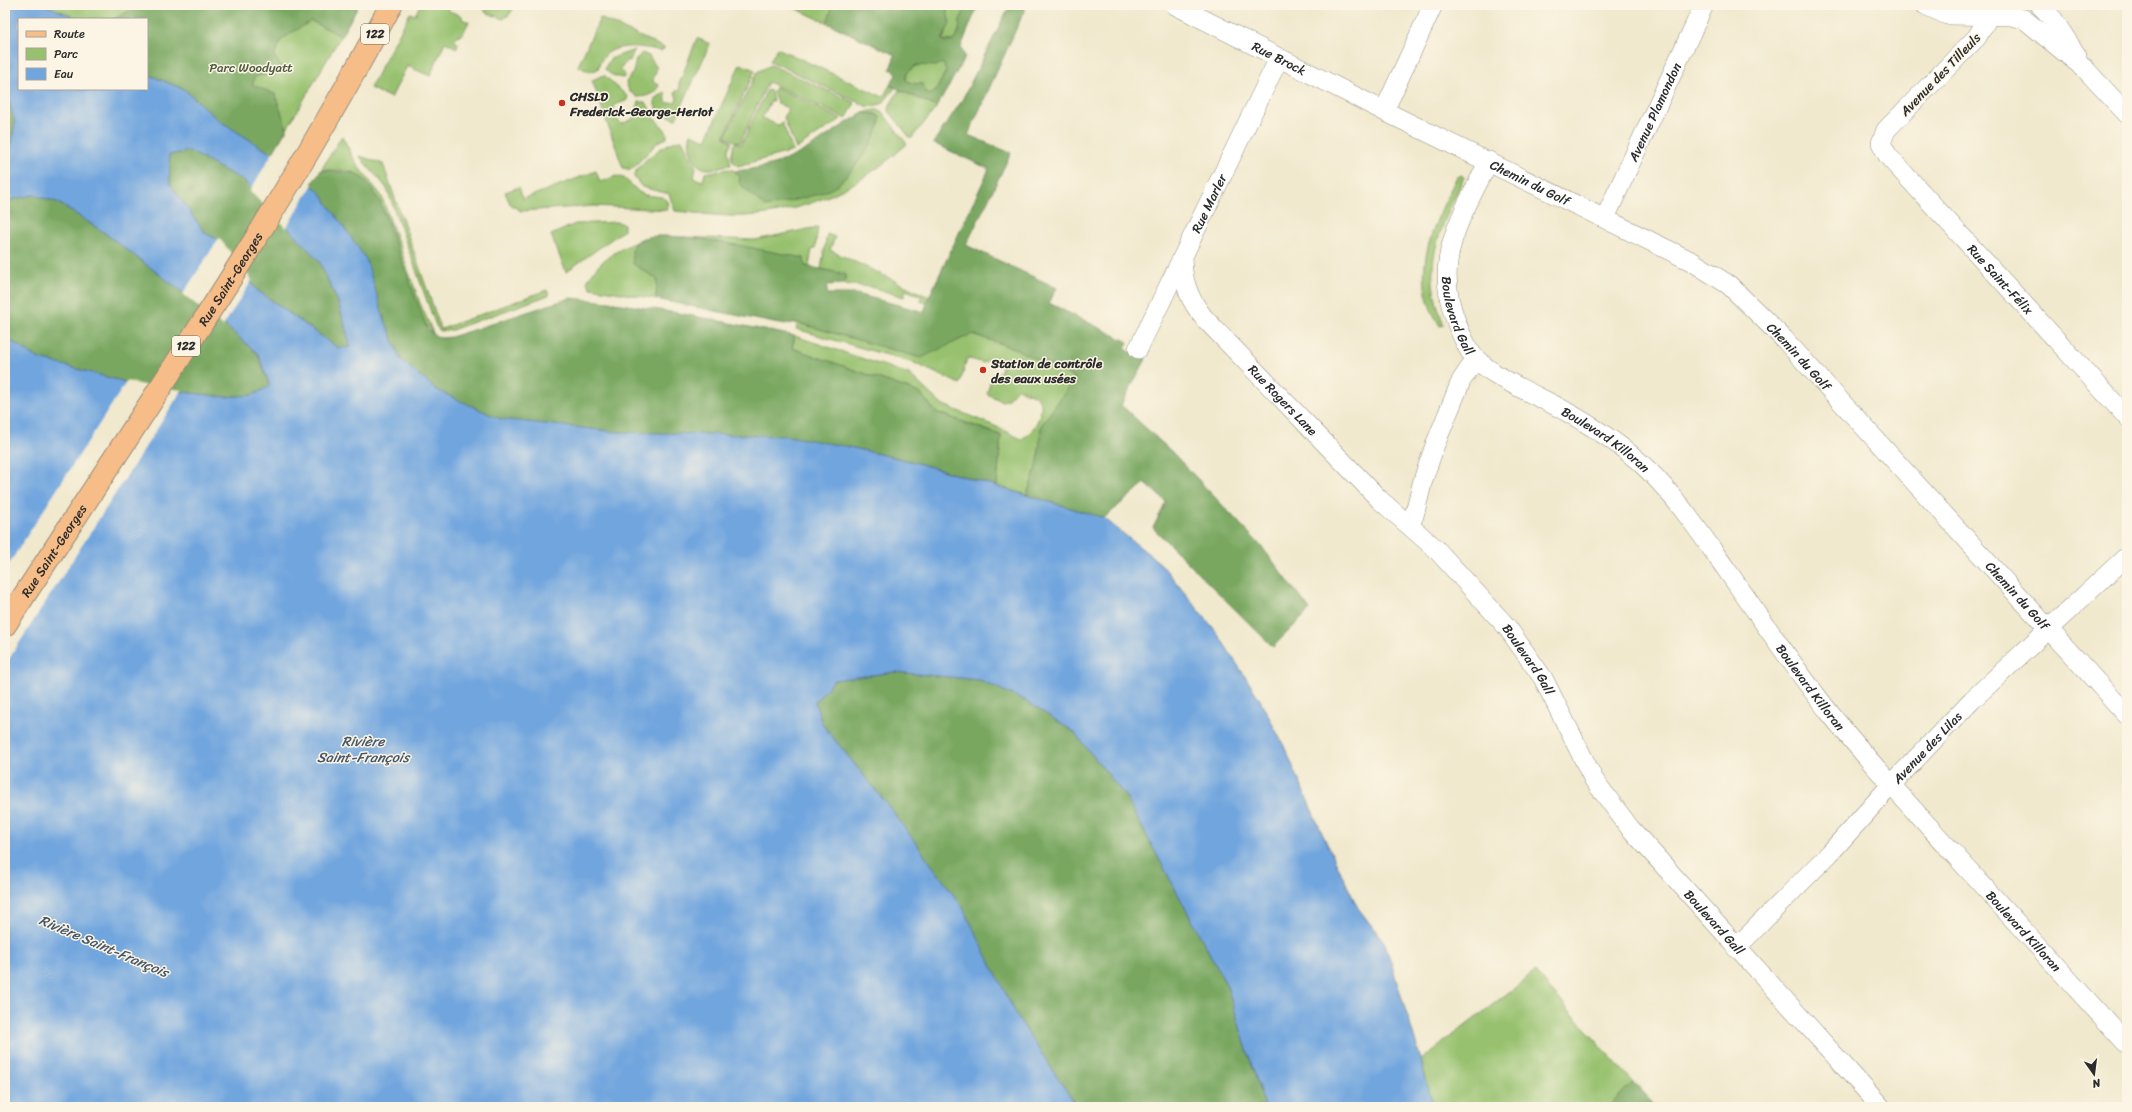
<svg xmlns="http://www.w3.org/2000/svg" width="2132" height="1112" font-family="Sriracha,sans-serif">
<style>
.green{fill:#97c16e;stroke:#61764c}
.forest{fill:#79a761;stroke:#526946;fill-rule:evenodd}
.water{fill:#71a5de;stroke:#4e6884;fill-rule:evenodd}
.pier{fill:#f1e9ce}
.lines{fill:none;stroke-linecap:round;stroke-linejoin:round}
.minor-casing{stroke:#8e8a7c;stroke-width:20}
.major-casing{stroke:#8e8a7c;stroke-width:24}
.minor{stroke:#fff;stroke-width:19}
.major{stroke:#f7bd88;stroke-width:22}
.poi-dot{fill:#c8321e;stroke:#fcf5e5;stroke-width:1.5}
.labels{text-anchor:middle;stroke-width:3;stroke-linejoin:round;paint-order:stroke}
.shield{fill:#fcf5e5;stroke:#6a6863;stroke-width:1}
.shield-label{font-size:12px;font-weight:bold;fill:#2b2b2b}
.street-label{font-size:13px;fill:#2b2b2b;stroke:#fcf5e5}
.park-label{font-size:13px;fill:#4b583f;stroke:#fcf5e5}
.poi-label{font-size:13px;font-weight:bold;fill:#2b2b2b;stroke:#fcf5e5;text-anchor:start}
.water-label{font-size:14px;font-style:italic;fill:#44566a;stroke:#fcf5e5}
</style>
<rect width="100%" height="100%" fill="#fcf5e5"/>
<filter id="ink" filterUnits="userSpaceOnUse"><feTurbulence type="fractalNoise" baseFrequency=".025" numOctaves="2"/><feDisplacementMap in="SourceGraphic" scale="8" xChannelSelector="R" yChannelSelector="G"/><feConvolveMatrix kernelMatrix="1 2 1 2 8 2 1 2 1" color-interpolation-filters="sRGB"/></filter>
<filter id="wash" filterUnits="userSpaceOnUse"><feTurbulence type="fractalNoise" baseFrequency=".012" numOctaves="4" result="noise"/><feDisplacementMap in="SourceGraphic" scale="16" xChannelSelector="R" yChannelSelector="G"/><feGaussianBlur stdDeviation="0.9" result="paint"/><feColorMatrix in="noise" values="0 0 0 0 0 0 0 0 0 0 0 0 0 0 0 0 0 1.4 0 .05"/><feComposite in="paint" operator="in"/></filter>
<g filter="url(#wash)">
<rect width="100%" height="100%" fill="#f1e9ce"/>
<g class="green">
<polygon points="45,5 359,5 272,154 185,90 147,74 147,19 79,19"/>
<polygon points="420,5 450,5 447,10 462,16 462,19 469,22 461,36 457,35 454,41 458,43 457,48 445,42 430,76 407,66 391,98 370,88 410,13 415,15"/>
<polygon points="485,5 493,5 500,8 501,5 516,5 509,15 503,19 485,12"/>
<polygon points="788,5 833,5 827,23"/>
<path d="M946,5H967C961,18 961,31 953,41L942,40C953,24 945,20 946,5Z"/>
<path d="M600,18L665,48L661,51C641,46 604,40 598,69L590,72L578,66Z"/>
<polygon points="697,38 710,44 676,119 658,112 655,105 655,99 665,92 666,101 668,103 675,102 677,99 675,92 680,89 679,84"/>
<polygon points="777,48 883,97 890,85 895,88 882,104 868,107 770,61"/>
<path d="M634,50L630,61L627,60L620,70L625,75L623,78C616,77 607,74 605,68L610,59Z"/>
<path d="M642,53L649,56L657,68L653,80L654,83L659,85C656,94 646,97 637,97L629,91L626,82L633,73L636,59Z"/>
<path d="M943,63L946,71L936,91L929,95L925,91L923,84L911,83L906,80C906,61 929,65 943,63Z"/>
<path d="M740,64L755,70L724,137L732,142L728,150L731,165C723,165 714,170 707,169C693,168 686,144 691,134L706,140Z"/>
<polygon points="771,65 855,103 846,119 768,82 740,143 725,137 757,72"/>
<path d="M604,75L628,97L626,101L614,105V117L622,124L633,119L639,102H645C650,106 649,111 653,116C657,124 668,127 667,138L658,142L631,170L623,168L592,80Z"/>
<polygon points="775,87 841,119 796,149 784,118 788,108 778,104 773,92"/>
<path d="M767,90L771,91L773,101H771L762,118L780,126L782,122L793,151L738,166C728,160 732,151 735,142L741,145Z"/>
<polygon points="899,90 937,107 911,139 889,111 890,105"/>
<path d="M874,110H878L883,113L907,144C862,185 808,213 745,216C722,217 698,213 675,211L669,194L642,187L634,177C634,165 670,139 682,140L696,167L694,178L703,181L705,173L729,169L735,171L765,207L876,114L863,113Z"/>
<path d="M342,136L357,165L381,195L420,303L434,335C402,304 393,187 354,173C344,169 332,170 321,170Z"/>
<path d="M360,156L383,164L441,329L547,290L549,295L452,330L440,331L436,326L387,189C379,177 368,169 360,156Z"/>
<polygon points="596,171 600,182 616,176 624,178 639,192 645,195 662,197 667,201 668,210 594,206 521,211 510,204 505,192 519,187 523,199"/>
<path d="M1461,175L1464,177C1440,232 1419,264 1444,325L1440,326C1436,319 1431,311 1429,304C1414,260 1438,217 1456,178Z"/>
<polygon points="617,222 624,224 624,230 566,272 551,235 575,224"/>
<polygon points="818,227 815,249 812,249 809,267 805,266 804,258 683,237 755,240"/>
<polygon points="827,234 835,237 830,250 929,297 927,303 920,301 921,296 906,290 904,297 871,287 843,284 845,280 845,274 821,269"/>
<path d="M638,241L632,250L657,279L656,299L591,288L587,282C598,260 617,250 638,241Z"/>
<path d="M798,323L921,357L972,334L1013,348L1075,378L1041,426L1038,462L1027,495L997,486L1001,435L936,412L920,393L792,348L795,336L909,374L941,404L1002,429L1021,439C1032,435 1045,413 1040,401C1037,394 1024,392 1017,389L1007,400L1002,401L987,394L992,375L1000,372L1002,367L999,359L990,358L984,363L967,358L960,384L914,363L796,329Z"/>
<polygon points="1535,972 1633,1082 1608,1107 1433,1107 1421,1060"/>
</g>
<g class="forest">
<polygon points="140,5 359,5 341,36 311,21 282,39 274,56 281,66 274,76 262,75 254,77 253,85 275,94 287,129 272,154 217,119 185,90 147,74 147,19 114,19"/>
<path d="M833,5H946L950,24L942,40L946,42L953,41L959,33L960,20L967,5H978L961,47L965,57L937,107L890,85L897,73L890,69L895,55L827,23ZM943,63L946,71L936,91L929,95L925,91L923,84L911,83L906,80V74L916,65L935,66Z"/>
<path d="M1010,5H1027L968,135L1011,153L966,245L1057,288L1049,303L1128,342L1125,349L1146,359L1121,405L1172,452L1262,547L1310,610L1273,647L1153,528L1166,502L1145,483L1104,518L1027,495L1038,462L1041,426L1075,378L1013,348L972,334L921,358L798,323L779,324L656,299L657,279L633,264L632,250C634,247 636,242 639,240C661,226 774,253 804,258L805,266L845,274V280L843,284L827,285V294H857L924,312L929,297L989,169L933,143L961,102Z"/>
<polygon points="5,87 15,123 7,165 5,167"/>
<path d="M863,113L876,114L880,117C882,135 850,175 836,186C824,195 781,203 765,207L739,183L740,177L735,171C757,169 780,164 800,153C822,141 841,125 863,113Z"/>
<polygon points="189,151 244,181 319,261 338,302 351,347 338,348 257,290 219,240 205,233 170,184 169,155"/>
<polygon points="321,170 355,173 367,182 380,202 427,329 434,335 441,338 451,337 570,298 609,302 684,314 795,336 792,348 920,393 936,412 1001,436 997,486 914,462 849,447 619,432 500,419 436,390 401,360 383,315 311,185"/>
<polygon points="34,195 57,202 102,231 214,316 258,354 270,387 253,395 225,397 147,388 37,358 5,337 5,204 13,199"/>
<polygon points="895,672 980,680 1026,701 1074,732 1126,797 1227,986 1265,1107 1077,1107 1017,1016 887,804 822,724 815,702 834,680"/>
<polygon points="1633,1082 1656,1107 1608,1107"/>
</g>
<path class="water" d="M5,5H45L79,19H19V89H147V74L185,90L217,119L272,154L319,191L366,259L383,315L401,360L437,390L500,419L619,432L788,436L849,447L914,462L1104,518L1161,564L1215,630L1259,698L1285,748L1321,831L1358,908L1385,943L1421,1060L1433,1107H1265L1227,986L1126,797L1074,732L1026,701L980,680L895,672L834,680L815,702L822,724L887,804L962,906L1017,1016L1077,1107H5V337L37,358L147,388L225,397L253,395L270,386L258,354L214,316L102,231L57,202L34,195L13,199L5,204V167L7,165L15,123L5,87ZM189,151L244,181L319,261L338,302L351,347L338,348L257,290L219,240L205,233L170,184L169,155Z"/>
<g class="pier">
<polygon points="273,152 313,184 286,228 250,191"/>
<polygon points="219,238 252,280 223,326 183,294"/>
<polygon points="127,381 147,386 182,390 5,665 5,570"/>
</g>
</g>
<g filter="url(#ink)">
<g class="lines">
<g class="minor-casing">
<g id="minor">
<path id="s1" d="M1175,5L1384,111L1693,262L1729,285L1783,338L2127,715"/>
<polyline points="1925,5 1947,15 2011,16 2024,19 2085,69 2127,114"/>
<path id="s2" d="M1987,5L1985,23L1977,37L1886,130L1881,143L1888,156L2127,417"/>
<polyline points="2040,5 2053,19 2077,56"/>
<polyline points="1384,111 1433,5"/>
<path id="s3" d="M1489,161C1453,232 1427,270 1468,348C1481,374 1538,395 1565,411C1594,427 1622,445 1646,468C1677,498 1701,534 1726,569C1760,617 1793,666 1829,712C1868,761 1911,807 1953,853C2011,917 2069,980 2127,1044"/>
<path id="s4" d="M1605,218L1704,5"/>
<path id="s5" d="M1182,260C1183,284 1190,301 1205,319L1380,500L1436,549L1507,627L1543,678L1594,780L1630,828L1881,1107"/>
<path id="s6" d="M1138,349L1279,58"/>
<polyline points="1409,524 1414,516 1423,480 1435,445 1461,381 1475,360"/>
<path id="s7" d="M1736,948L1830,853L1891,785L1972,700L2127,556"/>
</g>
</g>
<g class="major-casing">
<g id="major">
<path id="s8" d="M5,625C137,421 277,220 391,5"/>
</g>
</g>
<use href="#minor" class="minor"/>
<use href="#major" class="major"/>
</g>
</g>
<g class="poi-dot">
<circle cx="562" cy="103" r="4"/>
<circle cx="983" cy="370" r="4"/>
</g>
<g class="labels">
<g class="shield">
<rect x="361" y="24" width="28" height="20" rx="3"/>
<rect x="172" y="336" width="28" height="20" rx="3"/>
</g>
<g class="shield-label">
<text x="375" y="38">122</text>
<text x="186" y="350">122</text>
</g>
<g class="street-label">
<text dy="5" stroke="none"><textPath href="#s1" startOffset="117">Rue Brock</textPath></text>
<text transform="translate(1940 74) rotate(-46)" y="5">Avenue des Tilleuls</text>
<text dy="5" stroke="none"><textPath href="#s4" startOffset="117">Avenue Plamondon</textPath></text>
<text dy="5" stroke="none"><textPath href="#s1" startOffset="397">Chemin du Golf</textPath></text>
<text dy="5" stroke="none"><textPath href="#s6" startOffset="162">Rue Marler</textPath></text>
<text dy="5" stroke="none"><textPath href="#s8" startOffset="413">Rue Saint-Georges</textPath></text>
<text dy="5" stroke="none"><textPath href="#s2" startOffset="360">Rue Saint-Félix</textPath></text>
<text dy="5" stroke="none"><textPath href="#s3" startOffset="165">Boulevard Gall</textPath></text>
<text dy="5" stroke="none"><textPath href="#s1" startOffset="721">Chemin du Golf</textPath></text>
<text dy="5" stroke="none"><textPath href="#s5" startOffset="177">Rue Rogers Lane</textPath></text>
<text dy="5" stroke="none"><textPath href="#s3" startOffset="366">Boulevard Killoran</textPath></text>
<text dy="5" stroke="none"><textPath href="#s8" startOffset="89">Rue Saint-Georges</textPath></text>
<text dy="5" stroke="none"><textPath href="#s1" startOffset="1045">Chemin du Golf</textPath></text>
<text dy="5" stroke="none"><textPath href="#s5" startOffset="535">Boulevard Gall</textPath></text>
<text dy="5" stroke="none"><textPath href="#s3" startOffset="690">Boulevard Killoran</textPath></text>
<text dy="5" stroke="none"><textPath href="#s7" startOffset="277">Avenue des Lilas</textPath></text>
<text dy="5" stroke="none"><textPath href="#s5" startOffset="859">Boulevard Gall</textPath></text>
<text dy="5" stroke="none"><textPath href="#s3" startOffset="1014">Boulevard Killoran</textPath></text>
</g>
<g class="park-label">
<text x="251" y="72">Parc Woodyatt</text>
</g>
<g class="poi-label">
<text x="570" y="101">CHSLD<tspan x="570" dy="15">Frederick-George-Heriot</tspan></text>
<text x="991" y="368">Station de contrôle<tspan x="991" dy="15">des eaux usées</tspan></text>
</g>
<g class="water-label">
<text x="363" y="746">Rivière<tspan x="363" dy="16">Saint-François</tspan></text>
<text transform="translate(104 946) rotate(23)" y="5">Rivière Saint-François</text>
</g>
</g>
<rect width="2132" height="1112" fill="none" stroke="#fcf5e5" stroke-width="20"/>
<rect x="18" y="18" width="130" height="72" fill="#fcf5e5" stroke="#a8a49b"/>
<rect x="26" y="31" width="20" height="6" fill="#f7bd88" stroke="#a8a49b"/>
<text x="54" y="38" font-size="12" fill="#2b2b2b">Route</text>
<rect x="26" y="48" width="20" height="12" fill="#97c16e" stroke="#a8a49b"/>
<text x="54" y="58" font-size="12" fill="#2b2b2b">Parc</text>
<rect x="26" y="68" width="20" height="12" fill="#71a5de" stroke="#a8a49b"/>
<text x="54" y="78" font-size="12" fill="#2b2b2b">Eau</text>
<g transform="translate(2094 1074) rotate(166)" stroke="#fcf5e5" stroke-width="3" paint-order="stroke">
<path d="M0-3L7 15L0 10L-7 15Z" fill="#2b2b2b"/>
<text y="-6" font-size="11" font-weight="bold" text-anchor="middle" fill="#2b2b2b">N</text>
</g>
</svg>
